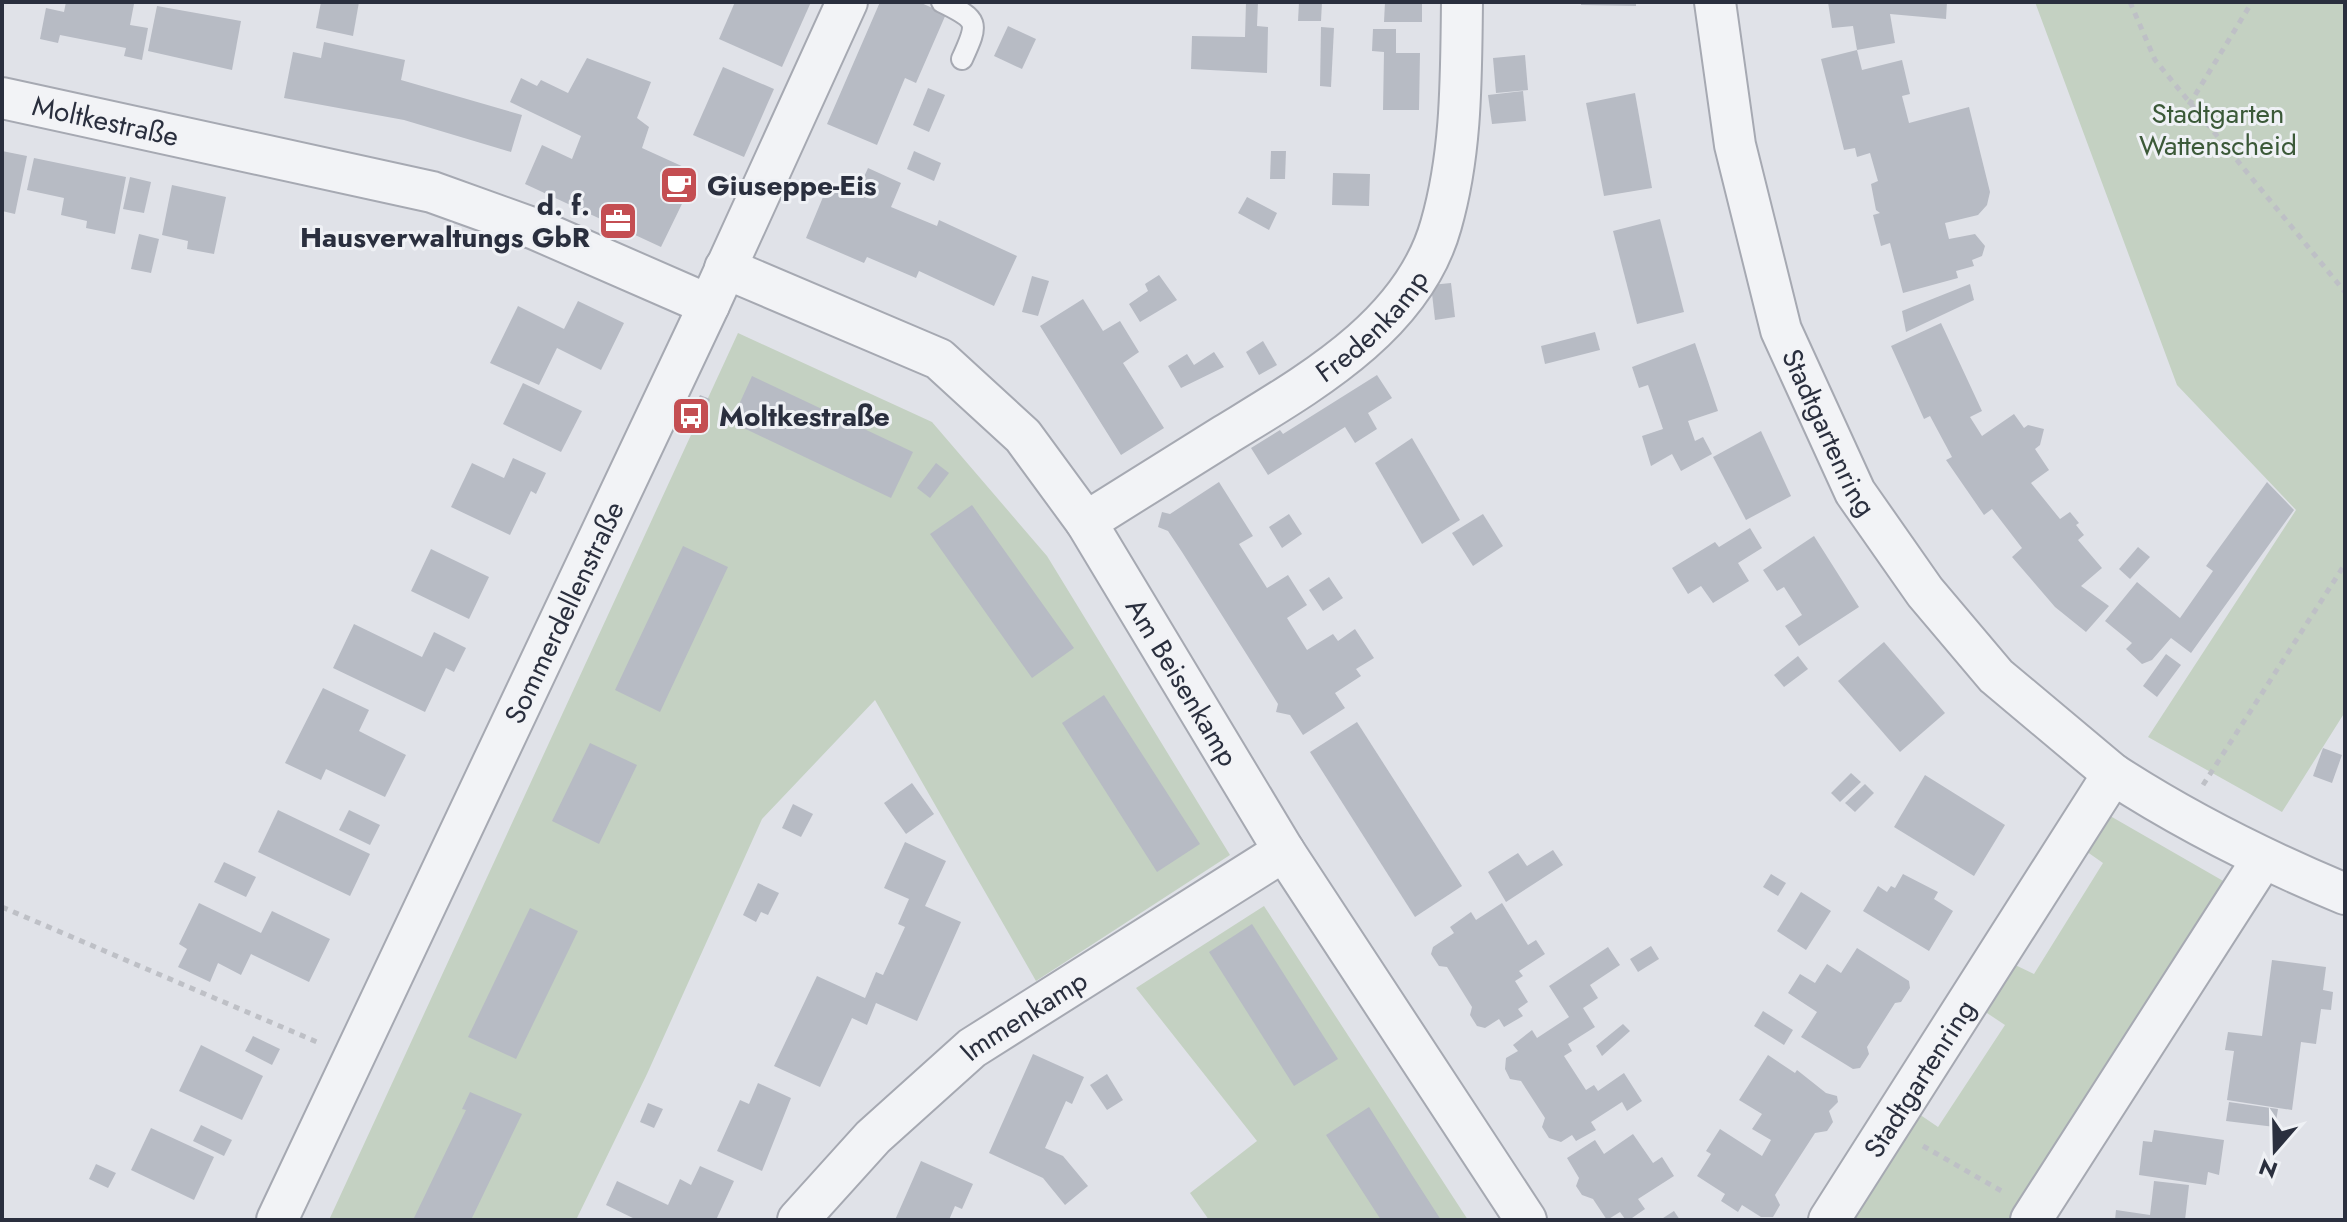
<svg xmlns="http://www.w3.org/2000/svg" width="2347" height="1222" font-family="Jost,sans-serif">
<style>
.green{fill:#c4d1c2}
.building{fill:#b7bbc4}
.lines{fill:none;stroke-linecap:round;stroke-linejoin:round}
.lane-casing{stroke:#a6a9b2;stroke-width:24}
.street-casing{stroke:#a6a9b2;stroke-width:44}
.path{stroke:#bec0c6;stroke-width:5;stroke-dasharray:6 6;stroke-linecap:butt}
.lane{stroke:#f2f3f6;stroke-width:20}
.street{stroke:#f2f3f6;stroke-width:40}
.labels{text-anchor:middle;stroke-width:6;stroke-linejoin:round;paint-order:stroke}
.park-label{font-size:28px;fill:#3b5938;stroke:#eff1f5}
.street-label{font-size:28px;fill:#2a2f3e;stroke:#eff1f5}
.poi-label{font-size:28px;font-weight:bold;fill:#2a2f3e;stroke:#eff1f5;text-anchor:start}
</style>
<rect width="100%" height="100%" fill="#e0e2e8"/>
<g class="green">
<polygon points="2035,2 2345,2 2345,712 2282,812 2148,737 2296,510 2177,385"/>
<polygon points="738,333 932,422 1047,556 1230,855 1036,981 875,700 762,819 647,1074 576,1220 329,1220"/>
<polygon points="2105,813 2225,882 2012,1220 1849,1220 1916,1112 1938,1127 2005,1025 1981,1009 2011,963 2034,974 2103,863 2083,849"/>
<polygon points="1264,906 1468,1220 1209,1220 1190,1193 1257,1141 1136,988"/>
</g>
<g class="building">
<polygon points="66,2 134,4 130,25 148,28 142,60 124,56 126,48 60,35 58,43 40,39 46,8 64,12"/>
<polygon points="321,2 359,2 353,36 316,28"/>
<polygon points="735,2 811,2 782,67 719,39"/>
<polygon points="880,2 919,2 946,14 916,83 905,78 877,145 827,124"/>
<polygon points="1246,2 1258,2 1257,26 1268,27 1267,73 1191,69 1192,36 1245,37"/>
<polygon points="1299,2 1322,2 1321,21 1298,21"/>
<polygon points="1385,2 1422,2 1422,22 1384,22"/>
<polygon points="1581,2 1636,2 1636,6 1581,5"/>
<polygon points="1828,2 1947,2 1946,19 1890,14 1895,43 1857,50 1853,26 1832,28"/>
<polygon points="157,6 241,21 232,70 148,51"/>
<polygon points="1008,26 1036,39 1022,69 994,56"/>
<polygon points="1321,27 1334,28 1331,87 1320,86"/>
<polygon points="1373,29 1396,29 1396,53 1420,53 1419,110 1383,110 1384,52 1372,51"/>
<polygon points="324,42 405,60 401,80 522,115 511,152 404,120 284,98 293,52 321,58"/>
<polygon points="1857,50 1862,70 1902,60 1910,94 1902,96 1909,123 1969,107 1990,192 1987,205 1978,215 1945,223 1949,239 1975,234 1985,246 1982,256 1972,260 1974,266 1956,271 1958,278 1903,293 1890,243 1881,246 1873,215 1880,213 1876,210 1871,184 1878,181 1870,153 1857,157 1855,148 1844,150 1821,59"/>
<polygon points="1525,55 1528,90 1496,93 1493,58"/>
<polygon points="587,58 651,82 637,118 649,127 642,148 697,173 661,247 525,184 542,145 572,159 581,136 510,102 521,78 537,86 541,80 568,93"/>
<polygon points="723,67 774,89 744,157 693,135"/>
<polygon points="928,88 945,95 929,132 913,125"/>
<polygon points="1523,91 1526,121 1492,124 1488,95"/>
<polygon points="1635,93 1652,188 1604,196 1586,103"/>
<polygon points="2,151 27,156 15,214 2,211"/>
<polygon points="914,151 941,163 934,181 907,169"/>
<polygon points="1271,151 1286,151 1285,179 1270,179"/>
<polygon points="34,158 126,177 115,234 86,228 87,221 61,215 64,198 27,190"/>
<polygon points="868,168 901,183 891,207 937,226 939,220 1017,256 994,306 919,271 916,278 867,257 864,263 806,238 828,185 855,197"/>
<polygon points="1333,173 1370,174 1369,206 1332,205"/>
<polygon points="130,177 151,182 144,213 123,209"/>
<polygon points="172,185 226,197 214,254 187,249 188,241 162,235"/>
<polygon points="1247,197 1277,213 1269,230 1238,213"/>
<polygon points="1660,219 1684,312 1637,324 1613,231"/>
<polygon points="139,234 159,239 151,273 131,269"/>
<polygon points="1159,275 1177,300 1140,322 1129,304 1148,291 1145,284"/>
<polygon points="1032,276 1049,281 1038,316 1022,312"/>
<polygon points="1451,283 1455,317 1435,320 1431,285"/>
<polygon points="1970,284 1974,300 1906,332 1902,311"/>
<polygon points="1083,299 1103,331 1120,321 1139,352 1123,363 1164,428 1121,455 1040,326"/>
<polygon points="578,301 624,323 601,370 557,348 539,385 490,363 518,306 564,329"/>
<polygon points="1941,323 1982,411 1970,417 1982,436 2014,414 2024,428 2028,425 2044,429 2040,445 2035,449 2049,470 2031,483 2060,519 2070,512 2079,523 2076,525 2084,535 2078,540 2102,568 2081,586 2109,606 2086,632 2055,607 2012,557 2022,548 1992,509 1984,515 1946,460 1952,457 1930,416 1924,419 1891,346"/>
<polygon points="1595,332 1600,350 1545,364 1541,346"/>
<polygon points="1263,341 1277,365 1259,375 1246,352"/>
<polygon points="1695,343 1718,411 1688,421 1695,441 1703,437 1712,454 1681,471 1672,454 1651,466 1642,436 1663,429 1648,385 1639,388 1632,367"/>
<polygon points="1214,352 1224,367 1181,388 1168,366 1187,354 1194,365"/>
<polygon points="1377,375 1392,398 1368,413 1377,429 1355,443 1345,427 1268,475 1251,448 1280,430 1283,434"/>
<polygon points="752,376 913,452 891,498 731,422"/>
<polygon points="523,383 582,411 561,452 503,424"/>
<polygon points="700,395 710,399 699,421 689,416"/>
<polygon points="1761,431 1791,496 1746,520 1713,457"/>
<polygon points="1412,438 1460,520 1422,544 1375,463"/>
<polygon points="513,458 546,473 536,494 531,491 510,535 451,507 472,463 504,478"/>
<polygon points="936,463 949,473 930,498 917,488"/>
<polygon points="1219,482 1253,536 1239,544 1267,588 1288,575 1307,605 1287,618 1307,650 1333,634 1338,641 1355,629 1374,658 1356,669 1361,676 1335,693 1345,708 1303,735 1290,715 1276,712 1278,704 1182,552 1168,531 1158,527 1162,512 1170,514"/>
<polygon points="2267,482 2294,510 2191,653 2171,638 2152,660 2142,664 2126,649 2132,643 2105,621 2137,582 2180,618 2213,571 2206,566"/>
<polygon points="972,505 1074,648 1032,678 930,534"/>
<polygon points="1289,514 1302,534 1282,548 1269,527"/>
<polygon points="1483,514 1503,546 1473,566 1452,533"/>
<polygon points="1750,528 1762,548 1738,563 1749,581 1713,603 1701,586 1688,594 1672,568 1715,542 1719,547"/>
<polygon points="1814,536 1859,607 1799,646 1785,626 1802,615 1784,587 1777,591 1763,570"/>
<polygon points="683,546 728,567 660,712 615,690"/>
<polygon points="2138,547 2150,557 2130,579 2119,569"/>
<polygon points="431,549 489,577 469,619 411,591"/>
<polygon points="1329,577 1343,598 1323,611 1309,590"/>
<polygon points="354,624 422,657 434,632 466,648 454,672 446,668 425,712 333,668"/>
<polygon points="1884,642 1945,713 1900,752 1838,681"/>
<polygon points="2166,654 2181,665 2157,697 2143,686"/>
<polygon points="1798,656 1808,669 1784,687 1774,675"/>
<polygon points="323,688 369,710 359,731 406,755 385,797 326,769 321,780 285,763"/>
<polygon points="1104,695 1200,844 1157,872 1062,723"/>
<polygon points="1357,722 1462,886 1415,917 1310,752"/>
<polygon points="590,743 637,765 599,844 552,821"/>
<polygon points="2323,748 2342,755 2332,783 2313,776"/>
<polygon points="1851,773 1861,782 1840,802 1831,793"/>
<polygon points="1925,775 2005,825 1974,876 1894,827"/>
<polygon points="912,783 934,814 906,834 884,803"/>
<polygon points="1865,784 1874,793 1855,812 1845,803"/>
<polygon points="793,804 813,814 801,837 782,828"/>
<polygon points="278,810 370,854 350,896 258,852"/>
<polygon points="349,810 380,825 370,845 339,830"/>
<polygon points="905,842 946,861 925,906 961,922 917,1021 876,1003 867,1025 852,1018 820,1087 774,1066 817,976 865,998 876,972 883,975 905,927 898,924 909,899 884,888"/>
<polygon points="1553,850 1563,865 1506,902 1488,872 1518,853 1527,866"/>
<polygon points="224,862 256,877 246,897 214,882"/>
<polygon points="1771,874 1786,883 1778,896 1763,887"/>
<polygon points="1903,874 1938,892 1934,899 1953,911 1929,951 1863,911 1878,886 1887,892 1891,886 1895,888"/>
<polygon points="758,883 779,893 768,915 761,912 756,922 743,915"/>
<polygon points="1801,892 1831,911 1806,950 1777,931"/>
<polygon points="199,903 261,933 272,911 330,939 309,982 251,954 241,975 218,963 210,982 178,967 187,949 179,944"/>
<polygon points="1502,903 1528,945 1536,940 1545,954 1519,971 1523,976 1515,981 1528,1002 1518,1009 1523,1016 1504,1027 1499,1019 1485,1028 1477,1026 1470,1015 1472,1007 1447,967 1439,966 1431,954 1433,947 1454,933 1450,927 1471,912 1476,920"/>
<polygon points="530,908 578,931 516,1059 468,1037"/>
<polygon points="1252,924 1338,1059 1294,1086 1209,952"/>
<polygon points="1651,946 1659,959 1638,972 1630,959"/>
<polygon points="1608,947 1620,965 1590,985 1598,998 1583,1008 1595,1027 1568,1044 1572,1051 1564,1056 1586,1090 1594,1085 1598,1091 1624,1073 1642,1101 1627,1111 1622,1102 1591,1122 1596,1130 1576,1141 1572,1135 1561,1142 1549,1138 1542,1127 1545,1118 1521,1081 1510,1079 1505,1069 1506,1058 1518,1051 1513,1045 1532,1030 1537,1038 1569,1017 1549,986"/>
<polygon points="1857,948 1909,981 1910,988 1901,1002 1895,1003 1867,1047 1869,1054 1860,1068 1853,1069 1801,1037 1817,1012 1788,993 1800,974 1815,983 1827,964 1841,973"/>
<polygon points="2272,960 2326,967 2323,990 2333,992 2331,1010 2321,1009 2316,1044 2301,1042 2292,1110 2227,1100 2234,1051 2225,1050 2228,1032 2262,1036"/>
<polygon points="1763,1011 1793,1030 1784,1045 1754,1026"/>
<polygon points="1623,1024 1630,1031 1602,1056 1596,1046"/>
<polygon points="253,1036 280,1049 272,1065 245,1051"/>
<polygon points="201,1045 263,1076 242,1120 179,1091"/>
<polygon points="1033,1054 1084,1077 1072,1104 1066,1101 1045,1148 1063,1156 1088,1186 1065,1205 1043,1178 989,1153"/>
<polygon points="1768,1055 1795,1073 1797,1070 1826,1093 1837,1096 1838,1102 1829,1111 1833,1122 1827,1131 1815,1133 1775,1195 1780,1205 1773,1217 1761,1217 1742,1205 1738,1212 1721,1201 1725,1194 1697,1176 1711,1154 1706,1151 1720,1129 1762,1156 1771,1140 1752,1129 1762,1114 1739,1100"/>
<polygon points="1107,1074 1123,1100 1107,1110 1090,1085"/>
<polygon points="758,1083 791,1098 762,1171 717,1151 740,1100 749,1104"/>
<polygon points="470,1092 522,1114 471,1220 413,1220 466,1110 462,1109"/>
<polygon points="2229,1102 2278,1109 2275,1127 2226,1121"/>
<polygon points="648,1103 663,1109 654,1128 640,1122"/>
<polygon points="1369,1107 1412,1175 1441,1220 1381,1220 1326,1135"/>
<polygon points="201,1125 232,1140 224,1156 193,1141"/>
<polygon points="151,1128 214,1157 194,1200 131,1170"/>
<polygon points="2154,1130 2224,1140 2219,1175 2208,1172 2206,1185 2139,1175 2143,1141 2152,1142"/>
<polygon points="1633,1134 1653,1163 1662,1157 1674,1176 1638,1199 1645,1209 1632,1218 1625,1219 1620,1212 1607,1220 1593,1199 1582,1195 1576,1186 1579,1178 1567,1158 1595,1140 1604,1154"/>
<polygon points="921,1161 973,1184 962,1209 955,1206 949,1220 895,1220"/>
<polygon points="96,1164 116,1173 108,1188 89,1179"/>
<polygon points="700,1166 734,1181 716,1220 637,1220 606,1205 617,1181 668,1205 680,1179 691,1185"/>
<polygon points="2154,1181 2189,1185 2185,1220 2115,1220 2116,1210 2150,1215"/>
<polygon points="1674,1211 1680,1220 1660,1220"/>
</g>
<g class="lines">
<g class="lane-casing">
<path id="lane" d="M942,2C979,20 979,22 962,59"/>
</g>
<g class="street-casing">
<g id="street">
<path id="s1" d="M1715,2L1735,145L1781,330L1855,492L1925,592L1996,676L2113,774"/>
<path id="s2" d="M2,98L432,192L535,229L709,305"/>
<path id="s3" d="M725,268L939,359L1023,436L1086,522L1284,851L1526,1220"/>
<path id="s4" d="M1086,522C1132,493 1179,464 1225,435C1308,384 1413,326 1441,225C1462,152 1461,77 1462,2"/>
<path id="s5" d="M277,1220L709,305L847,2"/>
<path id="s6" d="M798,1220L873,1137L972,1048L1284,851"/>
<path id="s7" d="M1829,1220L2113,774C2187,822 2263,860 2345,894"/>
<polyline points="2031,1220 2262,860"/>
</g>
</g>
<g class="path">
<polyline points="2130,2 2155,60 2345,292"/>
<polyline points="2189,105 2252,2"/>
<polyline points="2203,785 2345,564"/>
<polyline points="2,907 317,1042"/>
<polyline points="1923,1146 2005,1193"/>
</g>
<use href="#lane" class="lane"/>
<use href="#street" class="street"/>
</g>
<defs>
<g id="cafe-square" transform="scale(2)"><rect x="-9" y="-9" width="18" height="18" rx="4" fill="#c44e52" stroke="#eff1f5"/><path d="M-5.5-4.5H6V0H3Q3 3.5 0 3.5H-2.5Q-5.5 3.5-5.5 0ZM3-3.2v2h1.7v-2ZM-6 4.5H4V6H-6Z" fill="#fff"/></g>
<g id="office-square" transform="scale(2)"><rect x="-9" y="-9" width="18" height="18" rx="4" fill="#c44e52" stroke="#eff1f5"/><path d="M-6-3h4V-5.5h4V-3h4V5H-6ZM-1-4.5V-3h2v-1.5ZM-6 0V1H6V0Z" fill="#fff"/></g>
<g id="bus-square" transform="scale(2)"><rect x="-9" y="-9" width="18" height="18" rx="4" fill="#c44e52" stroke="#eff1f5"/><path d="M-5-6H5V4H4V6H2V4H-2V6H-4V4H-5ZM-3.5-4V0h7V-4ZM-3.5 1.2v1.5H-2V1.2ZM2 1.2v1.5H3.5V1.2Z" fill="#fff"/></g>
</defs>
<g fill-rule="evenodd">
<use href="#cafe-square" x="679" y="185"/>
<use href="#office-square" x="618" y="221"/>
<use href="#bus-square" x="691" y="416"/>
</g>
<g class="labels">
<g class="park-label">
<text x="2218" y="123">Stadtgarten<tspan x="2218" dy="32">Wattenscheid</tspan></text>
</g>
<g class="street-label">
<text dy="10" stroke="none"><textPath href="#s2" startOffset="106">Moltkestraße</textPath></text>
<text dy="10" stroke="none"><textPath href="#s4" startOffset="348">Fredenkamp</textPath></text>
<text dy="10" stroke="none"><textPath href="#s1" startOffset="448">Stadtgartenring</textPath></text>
<text dy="10" stroke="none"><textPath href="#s5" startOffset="672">Sommerdellenstraße</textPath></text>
<text dy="10" stroke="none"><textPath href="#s3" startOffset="640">Am Beisenkamp</textPath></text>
<text dy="10" stroke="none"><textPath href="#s6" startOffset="306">Immenkamp</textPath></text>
<text dy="10" stroke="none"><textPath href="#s7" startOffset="168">Stadtgartenring</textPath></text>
</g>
<g class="poi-label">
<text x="707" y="195">Giuseppe-Eis</text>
<text x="590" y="215" text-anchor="end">d. f.<tspan x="590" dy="32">Hausverwaltungs GbR</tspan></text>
<text x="719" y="426">Moltkestraße</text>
</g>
</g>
<rect width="2347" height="1222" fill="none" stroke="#2a2f3e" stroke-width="8"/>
<g transform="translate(2275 1150) rotate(200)" stroke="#eff1f5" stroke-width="6" paint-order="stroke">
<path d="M0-6L14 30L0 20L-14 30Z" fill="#2a2f3e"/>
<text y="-12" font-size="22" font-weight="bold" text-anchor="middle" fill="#2a2f3e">N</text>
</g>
</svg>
